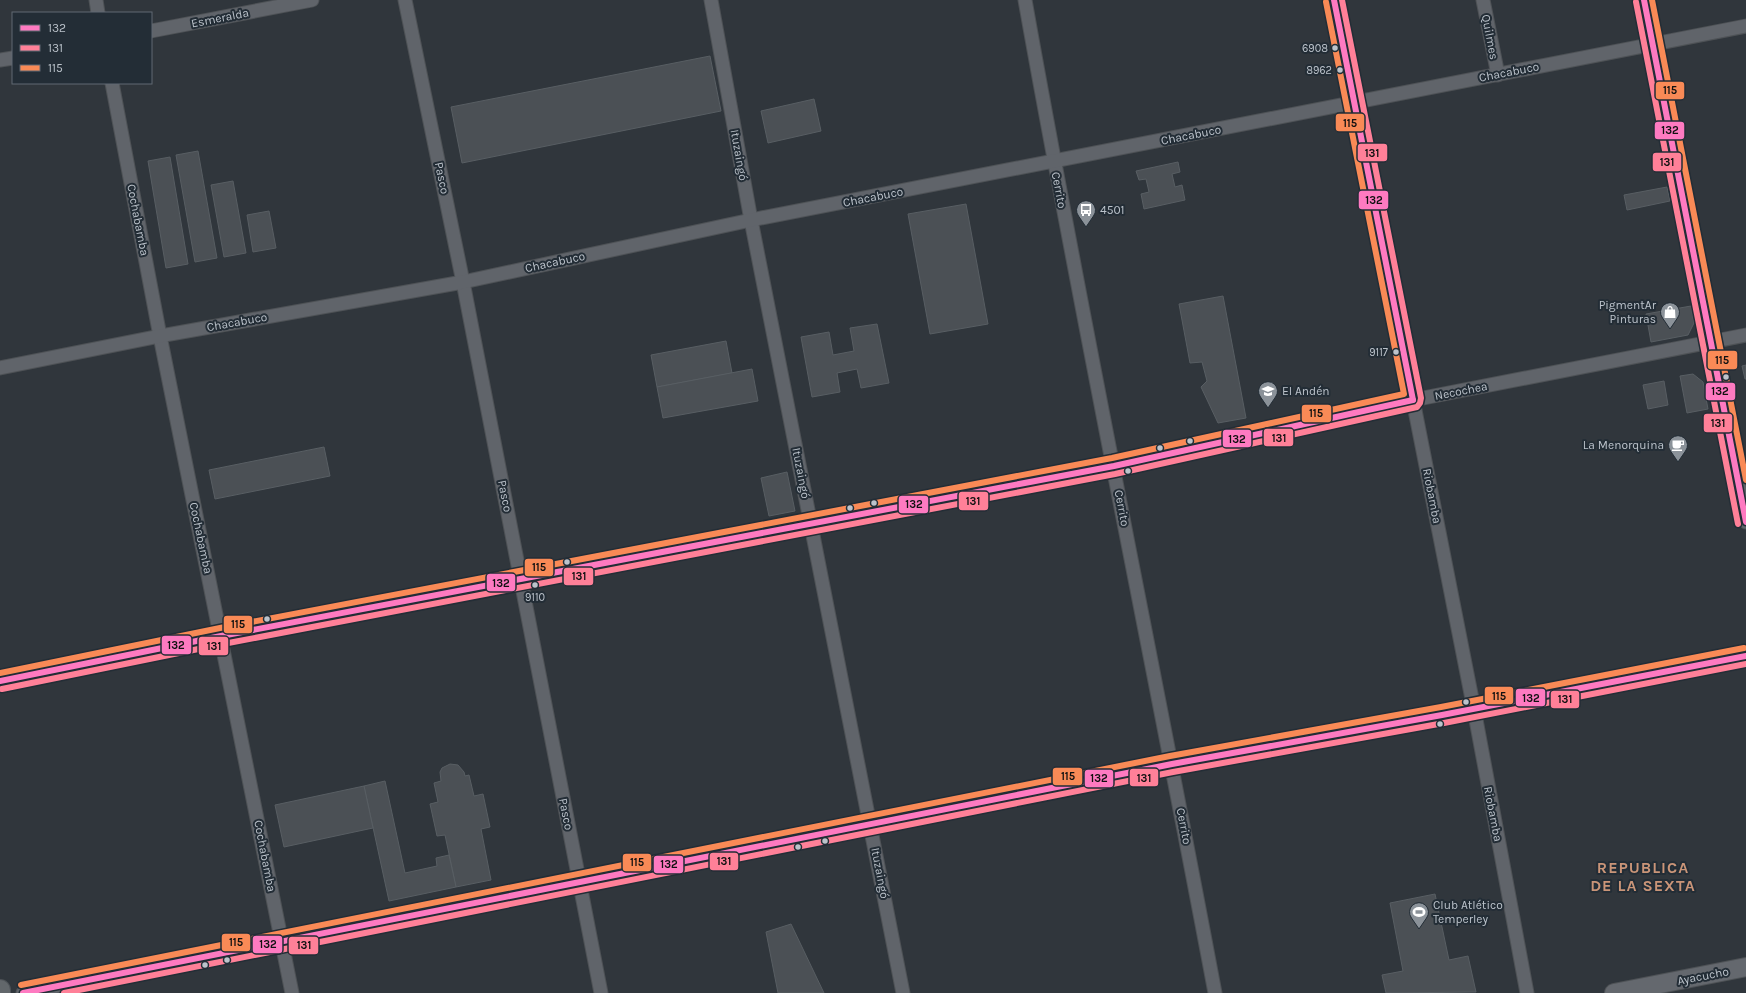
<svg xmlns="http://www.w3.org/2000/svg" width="1746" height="993" font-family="Karla,sans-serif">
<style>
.building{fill:#4b5055;stroke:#585e63}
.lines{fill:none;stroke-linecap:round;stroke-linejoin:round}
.street-casing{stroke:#4e5256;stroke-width:15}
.secondary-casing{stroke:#4e5256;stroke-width:20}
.primary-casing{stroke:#4e5358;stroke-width:22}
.street{stroke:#60646a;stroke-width:13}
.secondary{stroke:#64686e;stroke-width:18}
.primary{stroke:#62676b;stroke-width:20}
.bus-1-casing{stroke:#232d36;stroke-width:9}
.bus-2-casing{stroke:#232d36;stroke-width:9}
.bus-3-casing{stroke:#232d36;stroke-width:9}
.bus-1{stroke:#fe7ac1;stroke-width:6}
.bus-2{stroke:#ff8098;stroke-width:6}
.bus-3{stroke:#f98a56;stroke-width:6}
.bus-dot{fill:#bcc3cb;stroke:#232d36;stroke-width:1.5}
.labels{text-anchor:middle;stroke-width:4;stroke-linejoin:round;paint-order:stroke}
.bus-label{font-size:11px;fill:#bcc3cb;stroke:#232d36;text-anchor:end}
.street-label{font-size:12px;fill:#bcc3cb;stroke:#232d36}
.poi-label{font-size:12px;fill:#bcc3cb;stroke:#232d36;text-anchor:start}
.district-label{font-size:16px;font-weight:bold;letter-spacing:1px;fill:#ca9578;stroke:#232d36}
.line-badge{stroke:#232d36;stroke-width:1.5}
.pale-badge-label{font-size:11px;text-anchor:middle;font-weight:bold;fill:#111}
</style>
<rect width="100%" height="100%" fill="#30363c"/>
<g class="building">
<polygon points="710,56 721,111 462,163 451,107"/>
<polygon points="814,99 821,131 768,143 761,111"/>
<polygon points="198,151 217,258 195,262 176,155"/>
<polygon points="170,157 188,264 166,268 148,161"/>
<polygon points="1178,162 1180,172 1172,174 1175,187 1182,185 1185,200 1144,209 1141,194 1149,192 1146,179 1139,180 1136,171"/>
<polygon points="233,181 246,253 224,257 211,185"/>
<polygon points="1667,187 1670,201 1627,210 1624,195"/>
<polygon points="966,204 988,324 930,334 908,214"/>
<polygon points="269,211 276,248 253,252 247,215"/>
<polygon points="1223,296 1246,418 1218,423 1201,387 1207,381 1202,362 1190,363 1179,304"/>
<polygon points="1691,306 1694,323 1688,335 1651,342 1646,314"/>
<polygon points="877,324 889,383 861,388 857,369 837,373 840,392 812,397 801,337 829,332 833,355 854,351 850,328"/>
<polygon points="726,341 732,373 657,387 651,355"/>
<polygon points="1746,365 1746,379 1745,379 1742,366"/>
<polygon points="752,369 758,401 663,418 657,387"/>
<polygon points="1693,374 1703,382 1708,409 1687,413 1680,376"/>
<polygon points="1664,381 1668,405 1648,409 1643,385"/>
<polygon points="324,447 330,476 215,499 209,470"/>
<polygon points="787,472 795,511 769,516 761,478"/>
<polygon points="450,764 458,765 464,772 465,776 469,775 474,796 483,794 490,827 481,829 491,880 456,887 445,835 437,836 430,804 438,802 434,783 441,781 440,772 442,768"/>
<polygon points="385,781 405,873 437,866 436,858 449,855 456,887 389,901 364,786"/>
<polygon points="364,786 373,828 284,847 275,805"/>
<polygon points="1435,894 1449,960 1468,956 1476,992 1386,993 1382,975 1403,971 1390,903"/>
<polygon points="791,924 824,993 778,993 766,932"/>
</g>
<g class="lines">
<g class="street-casing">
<g id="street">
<polyline points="96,0 98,13"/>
<polyline points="405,0 463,282 601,993"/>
<polyline points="711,0 751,220 903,993"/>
<path d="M1025,0C1084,332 1153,662 1215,993"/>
<polyline points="1334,0 1474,709 1527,993"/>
<polyline points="1483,0 1498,75"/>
<polyline points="1644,0 1746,522"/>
<polyline points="151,31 312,0"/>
<polyline points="0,60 13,58"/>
<polyline points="112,83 160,336 292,993"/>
<polyline points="0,368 160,336 463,282 751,220 1746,26"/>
<polyline points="0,681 221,636 1114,466 1413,400 1746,335"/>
<polyline points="23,993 1172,764 1442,715 1746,656"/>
</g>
</g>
<g class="secondary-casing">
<polyline id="secondary" points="1614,993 1746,967"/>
</g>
<g class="primary-casing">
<polyline id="primary" points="0,990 0,993"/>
</g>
<use href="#street" class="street"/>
<use href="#secondary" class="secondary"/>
<use href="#primary" class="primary"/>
<g class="bus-1-casing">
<g id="bus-1">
<polyline points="1334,0 1413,400"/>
<polyline points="1644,0 1746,522"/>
<polyline points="0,681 221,636 1114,466 1413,400"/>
<polyline points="23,993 1172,764 1442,715 1746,656"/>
</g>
</g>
<g class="bus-2-casing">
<g id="bus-2">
<polyline points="1636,2 1738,524"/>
<polyline points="2,689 223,644 1115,474 1417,407 1420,403 1421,398 1342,0"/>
<polyline points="64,993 1173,772 1444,723 1746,664"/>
</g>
</g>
<g class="bus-3-casing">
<g id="bus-3">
<polyline points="1652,0 1746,480"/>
<polyline points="0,673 220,628 1112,458 1404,394 1326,2"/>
<polyline points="21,985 1170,756 1441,707 1744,648"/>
</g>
</g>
<use href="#bus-1" class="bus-1"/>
<use href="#bus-2" class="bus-2"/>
<use href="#bus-3" class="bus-3"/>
</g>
<defs>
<g id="bus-pin" transform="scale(1)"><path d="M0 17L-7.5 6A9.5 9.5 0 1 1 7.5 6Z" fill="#8b9299" stroke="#232d36"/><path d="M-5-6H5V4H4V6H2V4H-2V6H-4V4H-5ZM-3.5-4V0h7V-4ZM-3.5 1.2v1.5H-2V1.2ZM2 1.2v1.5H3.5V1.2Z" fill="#fff"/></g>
<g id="shop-pin" transform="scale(1)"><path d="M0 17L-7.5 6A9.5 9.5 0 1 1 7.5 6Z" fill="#8b9299" stroke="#232d36"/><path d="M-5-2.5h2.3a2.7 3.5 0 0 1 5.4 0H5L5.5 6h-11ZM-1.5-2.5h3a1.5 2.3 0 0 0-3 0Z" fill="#fff"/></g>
<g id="school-pin" transform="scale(1)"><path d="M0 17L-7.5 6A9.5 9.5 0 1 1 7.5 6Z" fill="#8b9299" stroke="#232d36"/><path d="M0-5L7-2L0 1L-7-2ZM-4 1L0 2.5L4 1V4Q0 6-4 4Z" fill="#fff"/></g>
<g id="cafe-pin" transform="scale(1)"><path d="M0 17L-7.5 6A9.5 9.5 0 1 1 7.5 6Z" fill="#8b9299" stroke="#232d36"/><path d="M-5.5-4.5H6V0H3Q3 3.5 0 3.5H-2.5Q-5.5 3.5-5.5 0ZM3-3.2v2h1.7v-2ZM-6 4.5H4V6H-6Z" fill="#fff"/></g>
<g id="stadium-pin" transform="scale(1)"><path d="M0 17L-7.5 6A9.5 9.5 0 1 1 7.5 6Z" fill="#8b9299" stroke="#232d36"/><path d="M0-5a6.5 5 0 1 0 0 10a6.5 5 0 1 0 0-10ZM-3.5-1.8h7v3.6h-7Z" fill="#fff"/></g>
</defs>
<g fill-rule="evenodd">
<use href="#bus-pin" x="1086" y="210"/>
<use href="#shop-pin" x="1670" y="312"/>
<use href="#school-pin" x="1268" y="391"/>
<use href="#cafe-pin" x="1678" y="445"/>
<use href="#stadium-pin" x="1419" y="912"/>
</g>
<g class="bus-dot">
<circle cx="1335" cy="48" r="3.5"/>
<circle cx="1340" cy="70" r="3.5"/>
<circle cx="1396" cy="352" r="3.5"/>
<circle cx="1726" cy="377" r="3.5"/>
<circle cx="1190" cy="441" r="3.5"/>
<circle cx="1160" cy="448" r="3.5"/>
<circle cx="1128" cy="471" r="3.5"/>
<circle cx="874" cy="503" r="3.5"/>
<circle cx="850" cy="508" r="3.5"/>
<circle cx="567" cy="562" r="3.5"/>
<circle cx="535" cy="585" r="3.5"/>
<circle cx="267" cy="619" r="3.5"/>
<circle cx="1466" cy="702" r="3.5"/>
<circle cx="1440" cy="724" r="3.5"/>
<circle cx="825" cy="841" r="3.5"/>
<circle cx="798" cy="847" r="3.5"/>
<circle cx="227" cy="960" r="3.5"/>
<circle cx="205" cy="965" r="3.5"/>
</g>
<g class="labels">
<g class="bus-label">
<text x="1328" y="52">6908</text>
<text x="1332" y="74">8962</text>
<text x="1388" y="356">9117</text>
<text x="535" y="601" text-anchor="middle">9110</text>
</g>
<g class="street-label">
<text transform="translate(220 18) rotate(-11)" y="4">Esmeralda</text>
<text transform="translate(1490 37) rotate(79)" y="4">Quilmes</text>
<text transform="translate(1509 72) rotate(-11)" y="4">Chacabuco</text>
<text transform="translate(1191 135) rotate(-11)" y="4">Chacabuco</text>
<text transform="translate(739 155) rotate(80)" y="4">Ituzaingó</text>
<text transform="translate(442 178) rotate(78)" y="4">Pasco</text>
<text transform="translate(1059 190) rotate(79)" y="4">Cerrito</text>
<text transform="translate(873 197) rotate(-11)" y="4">Chacabuco</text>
<text transform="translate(138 220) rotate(79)" y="4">Cochabamba</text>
<text transform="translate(555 262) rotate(-12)" y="4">Chacabuco</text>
<text transform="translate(237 322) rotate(-10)" y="4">Chacabuco</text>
<text transform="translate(1461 391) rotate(-11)" y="4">Necochea</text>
<text transform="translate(801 473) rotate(79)" y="4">Ituzaingó</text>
<text transform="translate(505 496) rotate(79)" y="4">Pasco</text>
<text transform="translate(1432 496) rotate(79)" y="4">Riobamba</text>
<text transform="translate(1122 508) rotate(79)" y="4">Cerrito</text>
<text transform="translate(201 538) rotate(78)" y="4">Cochabamba</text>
<text transform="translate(566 814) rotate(79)" y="4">Pasco</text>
<text transform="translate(1493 814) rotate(79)" y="4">Riobamba</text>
<text transform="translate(1184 826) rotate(79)" y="4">Cerrito</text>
<text transform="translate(265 856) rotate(79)" y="4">Cochabamba</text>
<text transform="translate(880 873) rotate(79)" y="4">Ituzaingó</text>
<text transform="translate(1703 976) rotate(-11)" y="4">Ayacucho</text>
</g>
<g class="poi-label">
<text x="1100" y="214">4501</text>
<text x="1656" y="309" text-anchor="end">PigmentAr<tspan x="1656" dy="14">Pinturas</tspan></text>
<text x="1282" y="395">El Andén</text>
<text x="1664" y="449" text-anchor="end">La Menorquina</text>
<text x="1433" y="909">Club Atlético<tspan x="1433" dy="14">Temperley</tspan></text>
</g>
<g class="district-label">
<text x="1643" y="873">REPUBLICA<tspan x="1643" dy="18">DE LA SEXTA</tspan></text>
</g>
</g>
<g class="line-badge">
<rect x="1655" y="81" width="30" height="19" rx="4" fill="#f98a56"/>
<rect x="1335" y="113" width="30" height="19" rx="4" fill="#f98a56"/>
<rect x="1654" y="121" width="31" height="19" rx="4" fill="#fe7ac1"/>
<rect x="1357" y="143" width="31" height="19" rx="4" fill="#ff8098"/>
<rect x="1652" y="152" width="30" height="20" rx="4" fill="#ff8098"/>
<rect x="1358" y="190" width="31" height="20" rx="4" fill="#fe7ac1"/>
<rect x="1707" y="350" width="31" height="20" rx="4" fill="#f98a56"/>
<rect x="1705" y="382" width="31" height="19" rx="4" fill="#fe7ac1"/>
<rect x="1301" y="404" width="31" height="19" rx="4" fill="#f98a56"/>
<rect x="1703" y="413" width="30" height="20" rx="4" fill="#ff8098"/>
<rect x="1263" y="428" width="31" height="19" rx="4" fill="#ff8098"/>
<rect x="1222" y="429" width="30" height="19" rx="4" fill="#fe7ac1"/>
<rect x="958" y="491" width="31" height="20" rx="4" fill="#ff8098"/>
<rect x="898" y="495" width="31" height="19" rx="4" fill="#fe7ac1"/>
<rect x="524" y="558" width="30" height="19" rx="4" fill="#f98a56"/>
<rect x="563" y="567" width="31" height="19" rx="4" fill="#ff8098"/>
<rect x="486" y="573" width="30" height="19" rx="4" fill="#fe7ac1"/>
<rect x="223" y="615" width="30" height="19" rx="4" fill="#f98a56"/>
<rect x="161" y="635" width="31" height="20" rx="4" fill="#fe7ac1"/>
<rect x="198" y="636" width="31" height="20" rx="4" fill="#ff8098"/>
<rect x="1484" y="686" width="30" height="19" rx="4" fill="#f98a56"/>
<rect x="1515" y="688" width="31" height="19" rx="4" fill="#fe7ac1"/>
<rect x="1550" y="690" width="30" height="19" rx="4" fill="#ff8098"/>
<rect x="1052" y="767" width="31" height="19" rx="4" fill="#f98a56"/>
<rect x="1129" y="768" width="30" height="19" rx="4" fill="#ff8098"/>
<rect x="1084" y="769" width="30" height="19" rx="4" fill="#fe7ac1"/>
<rect x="709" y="852" width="30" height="19" rx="4" fill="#ff8098"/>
<rect x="622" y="853" width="30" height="19" rx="4" fill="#f98a56"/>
<rect x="653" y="855" width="31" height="19" rx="4" fill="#fe7ac1"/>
<rect x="221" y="933" width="30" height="19" rx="4" fill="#f98a56"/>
<rect x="252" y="935" width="31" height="19" rx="4" fill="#fe7ac1"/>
<rect x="288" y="936" width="31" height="19" rx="4" fill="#ff8098"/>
</g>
<g class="pale-badge-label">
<text x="1670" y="94">115</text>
<text x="1350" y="127">115</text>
<text x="1670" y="134">132</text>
<text x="1372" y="157">131</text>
<text x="1667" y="166">131</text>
<text x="1374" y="204">132</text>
<text x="1722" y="364">115</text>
<text x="1720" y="395">132</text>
<text x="1316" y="417">115</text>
<text x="1718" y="427">131</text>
<text x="1279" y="442">131</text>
<text x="1237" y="443">132</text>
<text x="973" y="505">131</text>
<text x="914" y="508">132</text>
<text x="539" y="571">115</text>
<text x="579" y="580">131</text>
<text x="501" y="587">132</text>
<text x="238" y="628">115</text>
<text x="176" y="649">132</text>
<text x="214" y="650">131</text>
<text x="1499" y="700">115</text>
<text x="1531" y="702">132</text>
<text x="1565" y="703">131</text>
<text x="1068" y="780">115</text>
<text x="1144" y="782">131</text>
<text x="1099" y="782">132</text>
<text x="724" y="865">131</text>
<text x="637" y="866">115</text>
<text x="669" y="868">132</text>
<text x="236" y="946">115</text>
<text x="268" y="948">132</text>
<text x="304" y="949">131</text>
</g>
<rect x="12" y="12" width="140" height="72" fill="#232d36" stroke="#606972"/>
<rect x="20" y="25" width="20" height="6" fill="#fe7ac1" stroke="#606972"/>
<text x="48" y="32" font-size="12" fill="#bcc3cb">132</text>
<rect x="20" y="45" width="20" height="6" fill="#ff8098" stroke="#606972"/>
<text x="48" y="52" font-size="12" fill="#bcc3cb">131</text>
<rect x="20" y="65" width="20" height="6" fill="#f98a56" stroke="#606972"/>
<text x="48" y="72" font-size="12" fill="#bcc3cb">115</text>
</svg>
